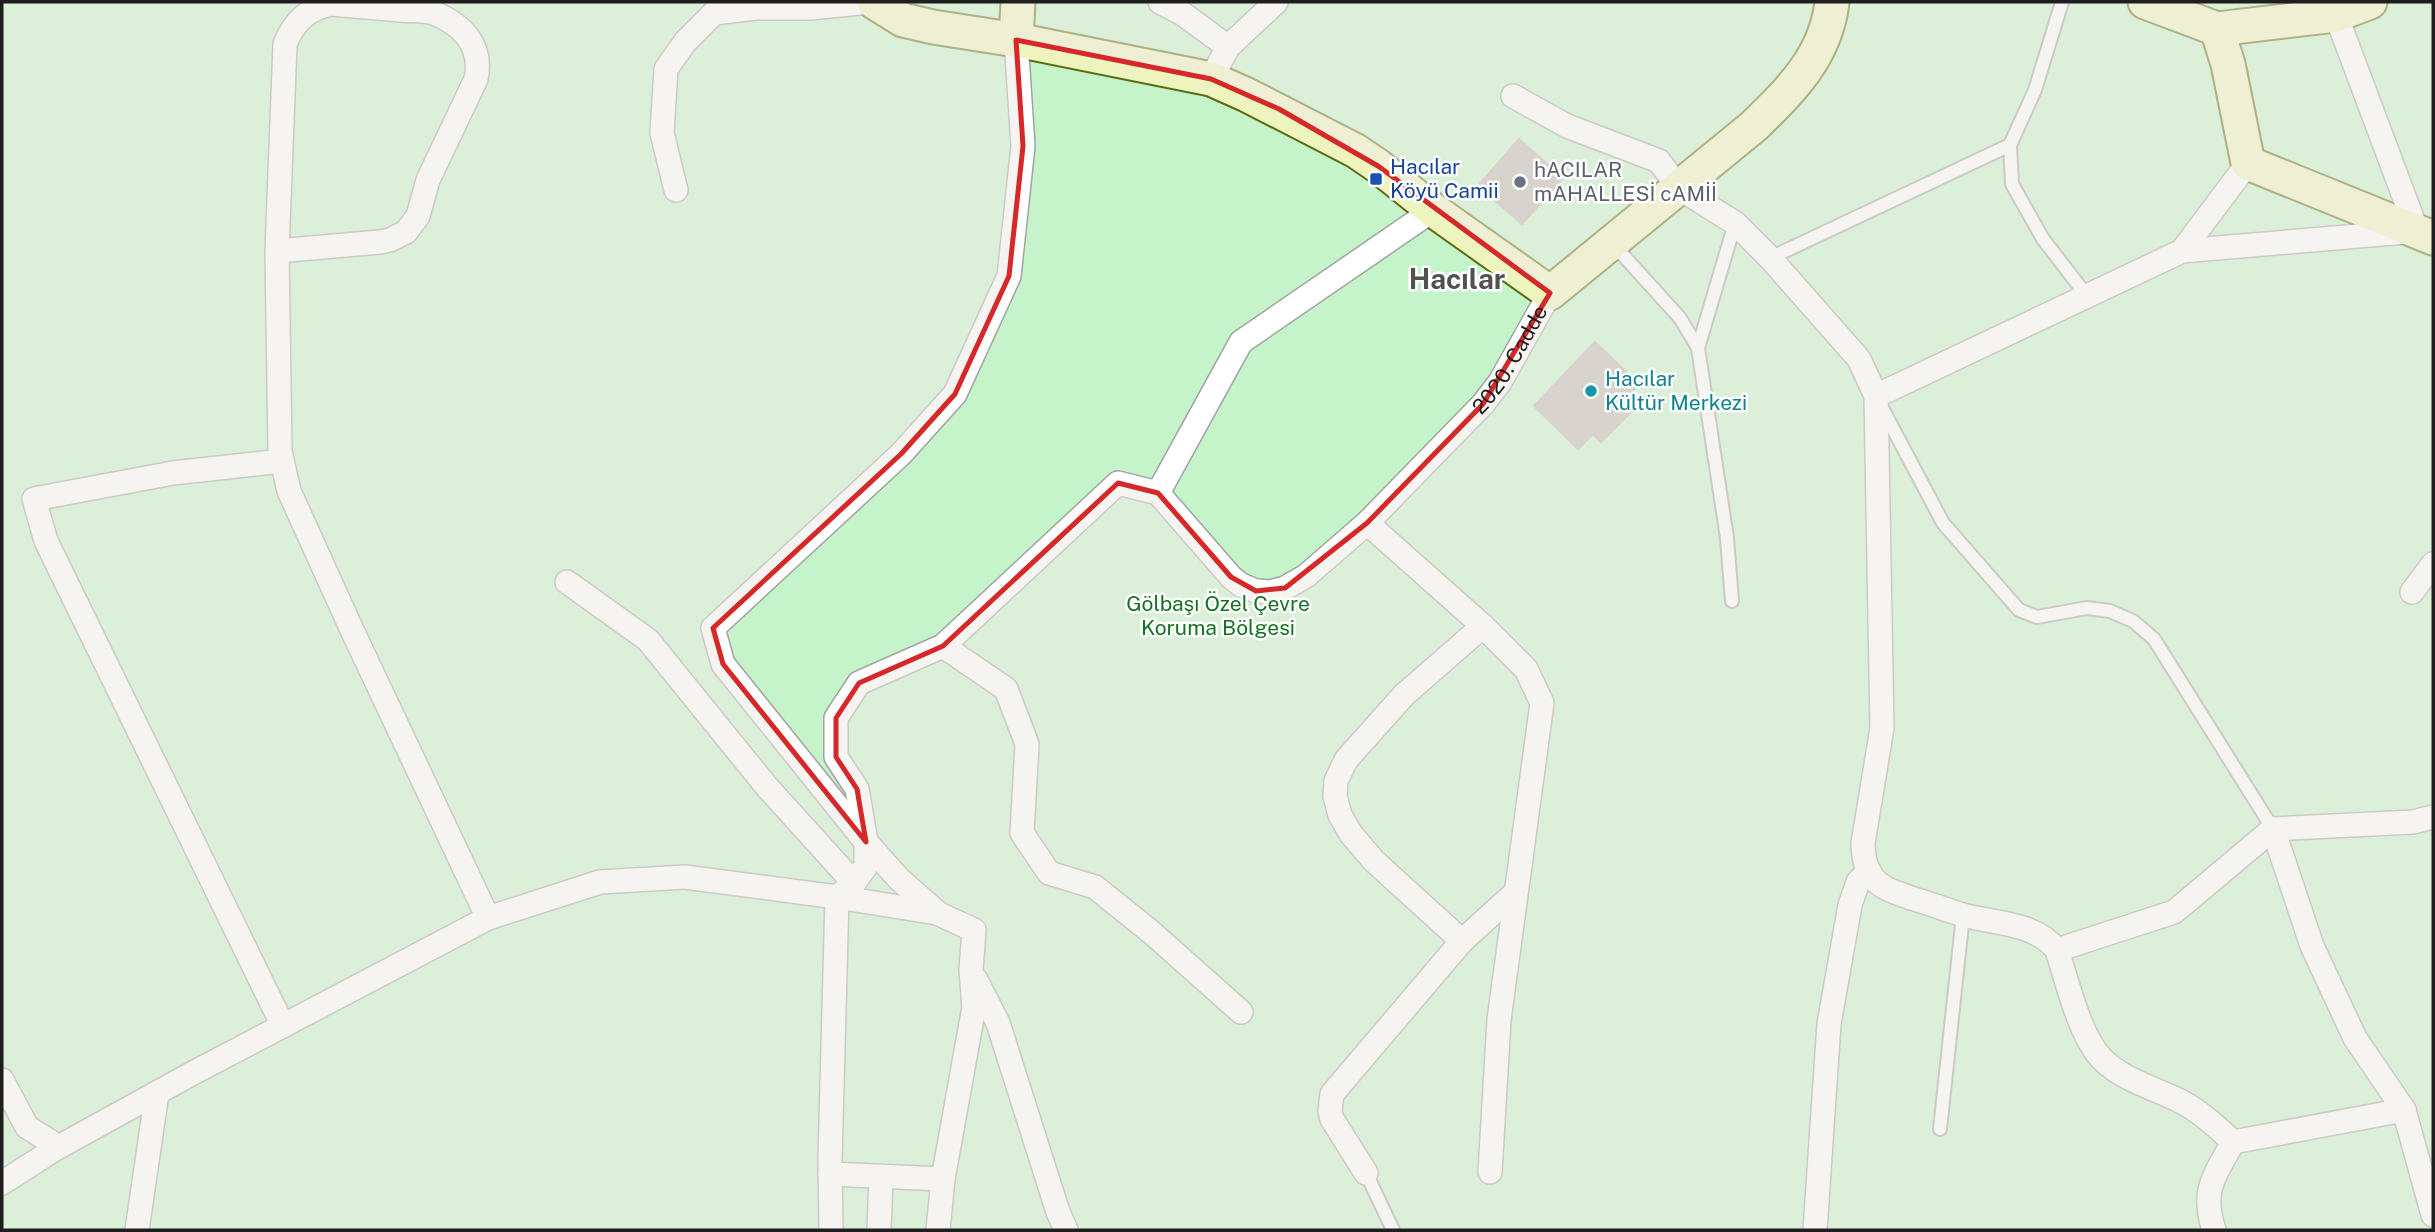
<svg xmlns="http://www.w3.org/2000/svg" width="2435" height="1232" font-family="'Public Sans',sans-serif">
<style>
.park{fill:#c5f4cb}
.building{fill:#beb7b1;stroke:#beb3a8;stroke-width:2}
.lines{fill:none;stroke-linecap:round;stroke-linejoin:round}
.lane-casing{stroke:#a2a2a2;stroke-width:16}
.street-casing{stroke:#a2a2a2;stroke-width:26}
.secondary-casing{stroke:#5d6b0f;stroke-width:37}
.lane{stroke:#fff;stroke-width:12}
.street{stroke:#fff;stroke-width:23}
.secondary{stroke:#eef4bd;stroke-width:33}
.marked{fill:none;stroke:#d62828;stroke-width:5;stroke-linejoin:round}
.transit-dot{fill:#1a4fb4;stroke:#fff;stroke-width:2.5}
.worship-dot{fill:#6b7280;stroke:#fff;stroke-width:2.5}
.culture-dot{fill:#0f9aa8;stroke:#fff;stroke-width:2.5}
.labels{text-anchor:middle;stroke-width:5;stroke-linejoin:round;paint-order:stroke}
.transit-label{font-size:21px;fill:#164399;stroke:#fff;text-anchor:start}
.worship-label{font-size:21px;fill:#5b616d;stroke:#fff;text-anchor:start}
.street-label{font-size:21px;fill:#1e1e1e;stroke:#fff}
.culture-label{font-size:21px;fill:#0d838f;stroke:#fff;text-anchor:start}
.park-label{font-size:21px;fill:#157221;stroke:#fff}
.district-label{font-size:28px;font-weight:bold;fill:#515151;stroke:#fff}
</style>
<rect width="100%" height="100%" fill="#eeebe5"/>
<rect class="park" x="2" y="2" width="2431" height="1228"/>
<g class="building">
<polygon points="1519,139 1563,178 1522,224 1478,186"/>
<polygon points="1595,342 1639,384 1626,398 1636,407 1601,442 1593,434 1578,449 1534,406"/>
</g>
<g class="lines">
<g class="lane-casing">
<g id="lane">
<polyline points="2062,2 2035,90 2010,145 2012,184 2043,239 2087,296"/>
<polyline points="1612,243 1680,318 1698,348 1727,538 1732,601"/>
<polyline points="1770,258 2010,145"/>
<polyline points="1698,348 1735,223"/>
<polyline points="1881,406 1943,523 2019,610 2037,617 2087,608 2110,611 2133,621 2154,639 2273,829"/>
<polyline points="1940,1129 1963,915"/>
<polyline points="1366,1173 1393,1230"/>
</g>
</g>
<g class="street-casing">
<g id="street">
<polyline points="1160,2 1183,14 1228,47"/>
<polyline points="1211,79 1228,47 1276,2"/>
<polyline points="1513,96 1567,126 1659,161 1679,188 1735,223 1770,258 1859,359 1876,396 2182,251 2248,163"/>
<polyline points="676,190 662,133 666,69 686,41 714,13 755,8 810,8 870,2"/>
<path d="M277,251L380,242L390,240L406,232L418,216L428,180L476,79C483,46 463,25 434,13C424,10 412,11 401,10C378,8 355,6 331,4C307,9 294,22 285,44L277,251L280,451L289,491L352,630L488,918"/>
<polyline points="2182,251 2417,231 2336,15"/>
<path d="M1876,396L1882,728L1863,843C1863,856 1865,868 1873,878C1883,890 1898,893 1911,898C1929,903 1946,910 1963,915C1996,924 2034,922 2057,950C2067,981 2080,1037 2102,1059C2124,1081 2155,1088 2182,1102C2201,1112 2217,1127 2233,1142L2404,1110L2433,1215"/>
<polyline points="282,461 173,473 34,499 46,541 283,1026"/>
<polyline points="1158,493 1241,342 1433,210"/>
<polyline points="1367,523 1483,626 1526,669 1542,703 1499,1020 1490,1172"/>
<polyline points="567,582 648,640 767,787 854,883"/>
<polyline points="2412,592 2433,564"/>
<polyline points="943,646 1006,689 1027,744 1022,833 1049,873 1095,887 1151,932 1241,1012"/>
<polyline points="2273,829 2312,946 2355,1038 2404,1110"/>
<polyline points="1462,941 1374,861 1351,834 1340,815 1335,796 1336,781 1346,760 1404,695 1483,626"/>
<polyline points="2057,950 2174,912 2273,829 2413,822 2433,817"/>
<polyline points="976,980 998,1023 1058,1212 1066,1230"/>
<polyline points="2,1080 27,1127 51,1142 55,1149"/>
<polyline points="1366,1173 1332,1119 1330,1111 1332,1094 1462,941 1515,893"/>
<polyline points="830,1174 943,1179"/>
<polyline points="2,1183 55,1149 193,1073 488,918 600,882 685,877 837,897 937,913"/>
<polyline points="137,1230 157,1093"/>
<path id="s1" d="M831,1230L830,1160L837,897L854,883L866,866V842L857,789L836,757V718L859,683L943,646L1118,483L1158,493L1231,577L1241,585L1256,591L1270,592L1285,588L1306,576L1367,523L1483,404L1500,382L1550,293"/>
<polyline points="879,1230 881,1177"/>
<polyline points="938,1230 943,1179 974,1007 971,970 974,930 939,914 899,879 866,842 723,664 713,628 901,454 955,394 1009,276 1023,146 1016,40"/>
<polyline points="1815,1230 1829,1024 1850,905 1858,882 1869,871"/>
<path d="M2214,1230C2201,1190 2214,1177 2233,1142"/>
</g>
</g>
<g class="secondary-casing">
<g id="secondary">
<path d="M874,2L903,20L933,27L1016,40L1211,79L1247,95L1356,151L1378,166L1433,210L1550,293L1754,126C1791,90 1826,56 1832,2"/>
<polyline points="2145,2 2217,29 2228,64 2248,163 2433,238"/>
<polyline points="2217,29 2336,15 2370,2"/>
<polyline points="1016,40 1018,2"/>
</g>
</g>
<use href="#lane" class="lane"/>
<use href="#street" class="street"/>
<use href="#secondary" class="secondary"/>
</g>
<path d="M0 0H2435V1232H0ZM1016,40L1211,79L1279,109L1378,166L1550,293L1483,404L1367,523L1285,588L1256,591L1231,577L1158,493L1118,483L943,646L859,683L836,718V757L857,789L866,842L723,664L713,628L901,454L955,394L1009,276L1023,146Z" fill="#eeebe5" fill-opacity=".55" fill-rule="evenodd"/>
<path class="marked" d="M1016,40L1211,79L1279,109L1378,166L1550,293L1483,404L1367,523L1285,588L1256,591L1231,577L1158,493L1118,483L943,646L859,683L836,718V757L857,789L866,842L723,664L713,628L901,454L955,394L1009,276L1023,146Z"/>
<rect class="transit-dot" x="1369" y="172" width="14" height="14" rx="3.5"/>
<circle class="worship-dot" cx="1520" cy="182" r="7"/>
<circle class="culture-dot" cx="1591" cy="391" r="7"/>
<g class="labels">
<g class="transit-label">
<text x="1390" y="174">Hacılar<tspan x="1390" dy="24">Köyü Camii</tspan></text>
</g>
<g class="worship-label">
<text x="1534" y="177">hACILAR<tspan x="1534" dy="24">mAHALLESİ cAMİİ</tspan></text>
</g>
<g class="street-label">
<text dy="7" stroke="none"><textPath href="#s1" startOffset="1438">2020. Cadde</textPath></text>
</g>
<g class="culture-label">
<text x="1605" y="386">Hacılar<tspan x="1605" dy="24">Kültür Merkezi</tspan></text>
</g>
<g class="park-label">
<text x="1218" y="611">Gölbaşı Özel Çevre<tspan x="1218" dy="24">Koruma Bölgesi</tspan></text>
</g>
<g class="district-label">
<text x="1457" y="289">Hacılar</text>
</g>
</g>
<rect width="2435" height="1232" fill="none" stroke="#1e1e1e" stroke-width="7"/>
</svg>
